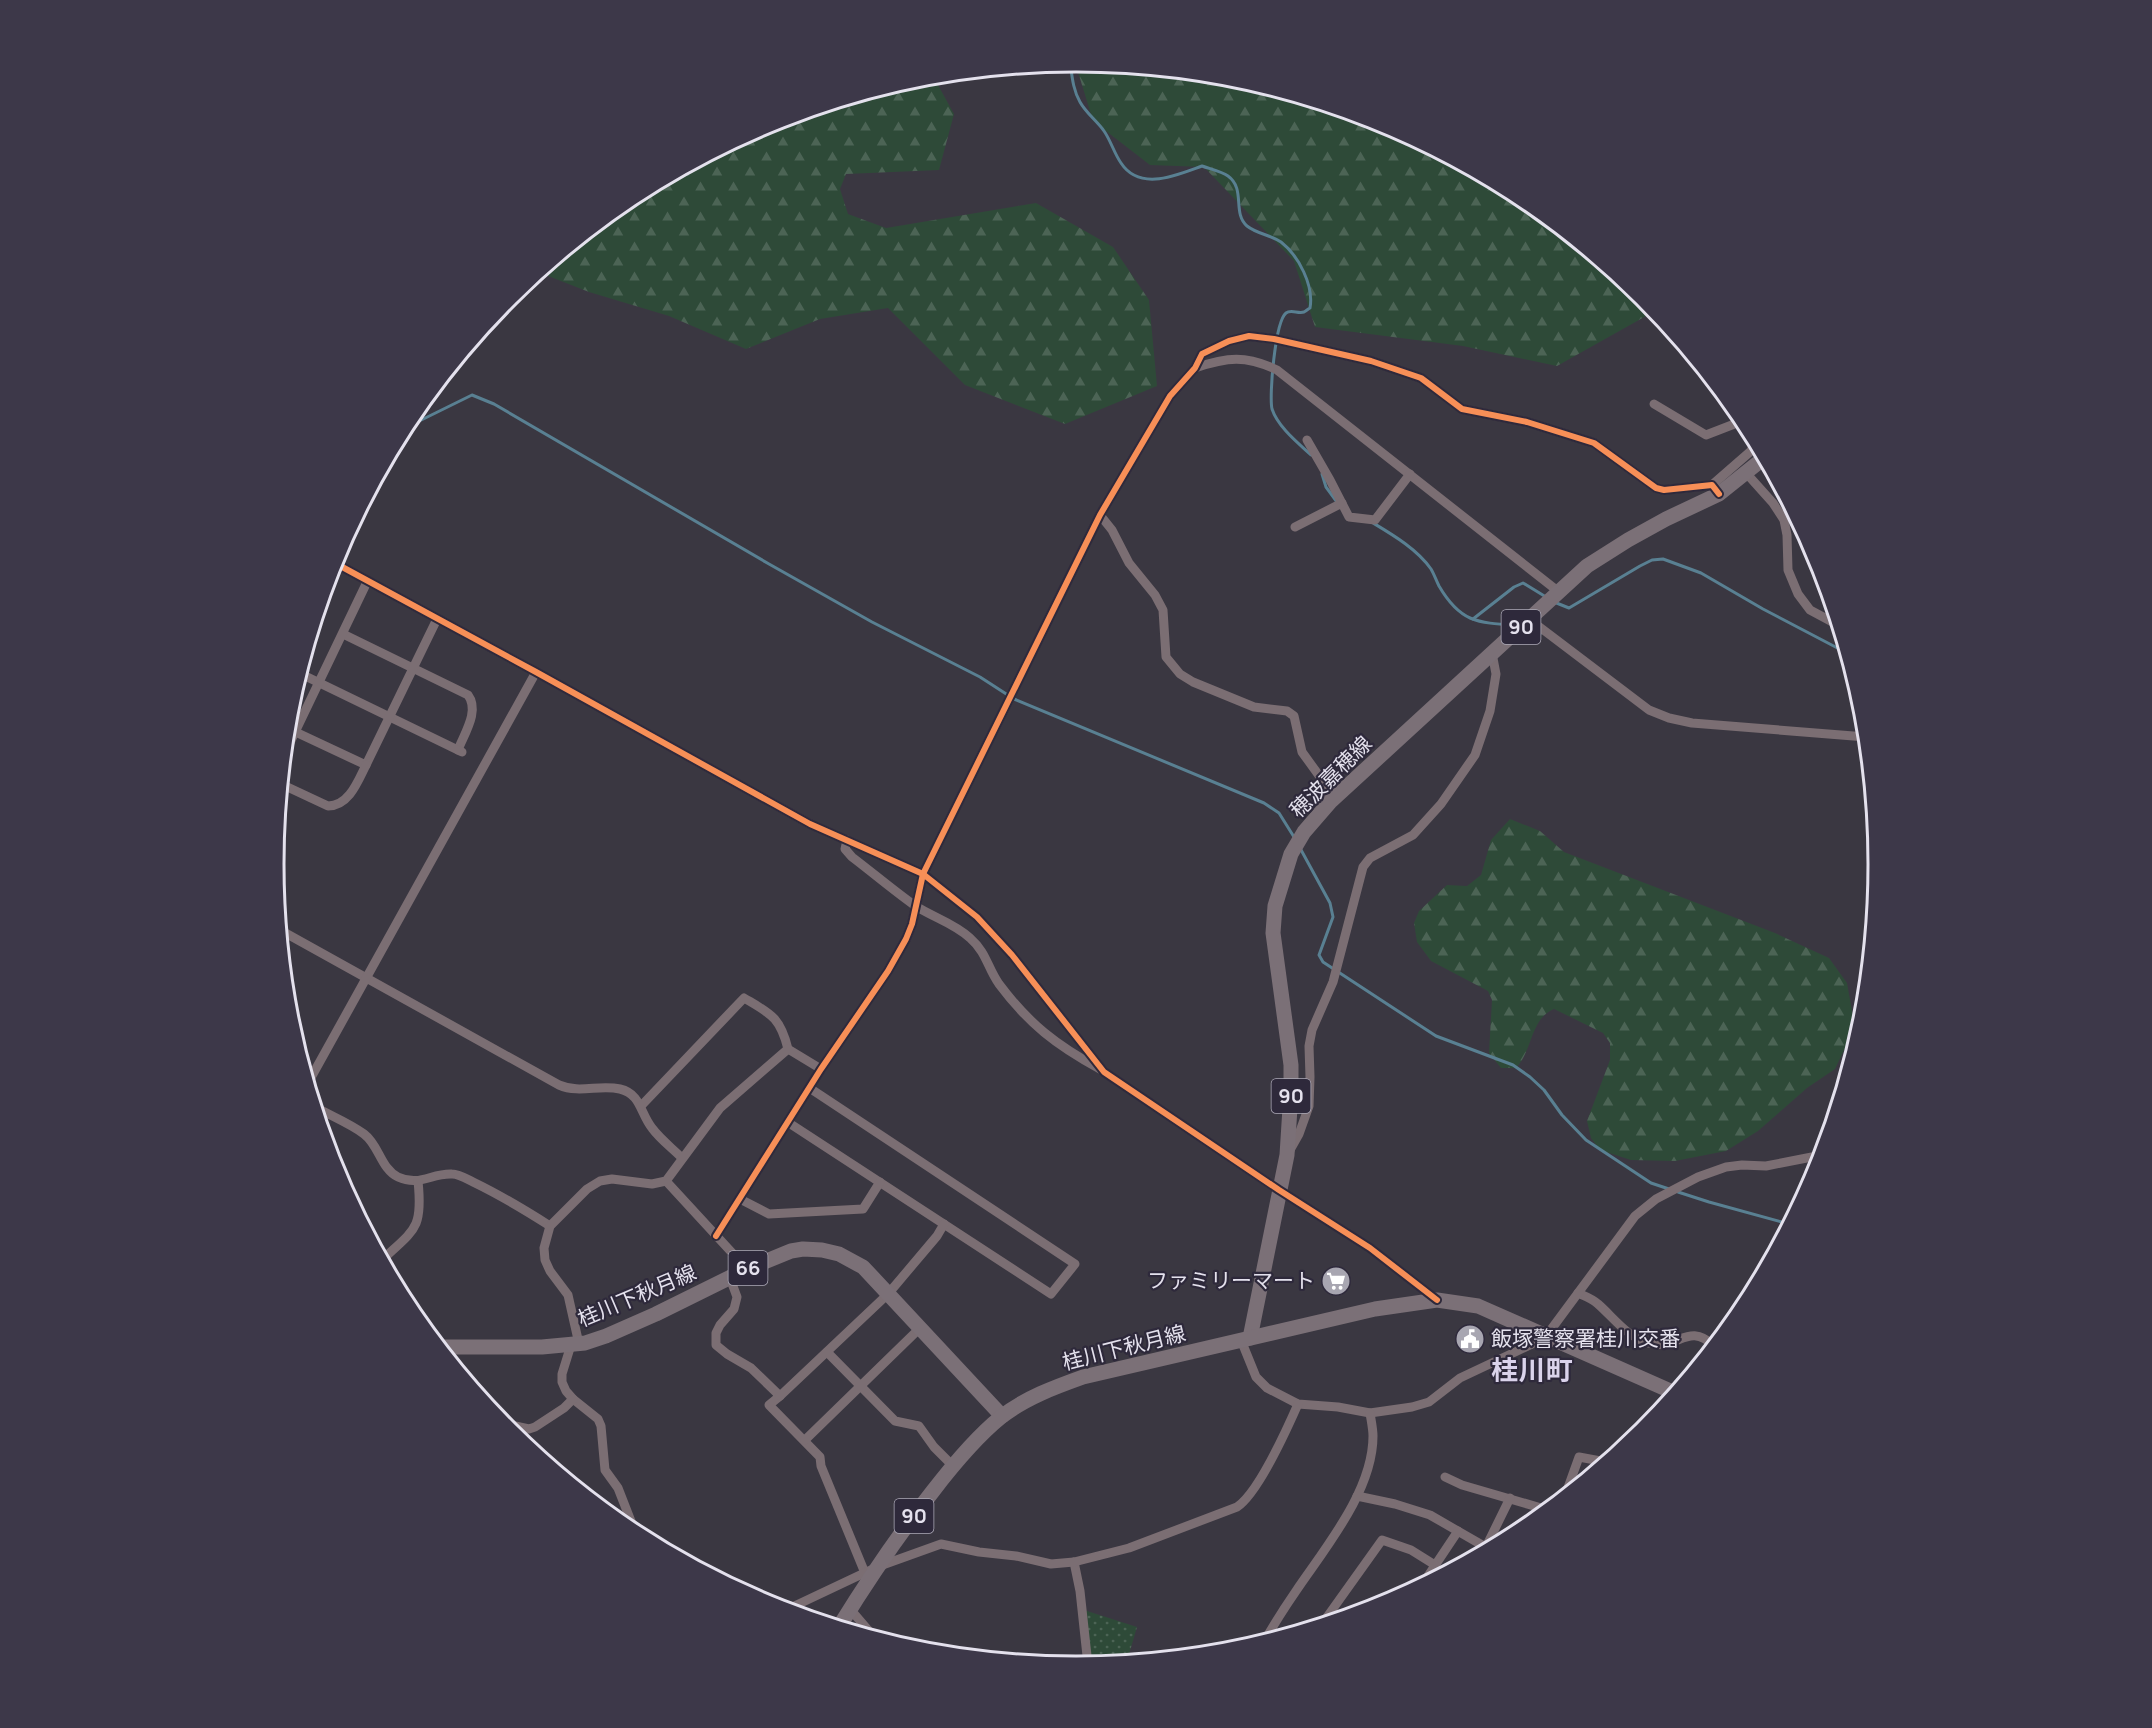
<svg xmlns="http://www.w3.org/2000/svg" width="2152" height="1728" font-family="Manrope,'Noto Sans JP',sans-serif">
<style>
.forest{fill:url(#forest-firs)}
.park{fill:url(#park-dots)}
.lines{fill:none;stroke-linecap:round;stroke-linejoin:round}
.stream{stroke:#598092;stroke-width:3}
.street{stroke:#7b6e73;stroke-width:9}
.primary{stroke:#7b7077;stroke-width:15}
.cycleway-casing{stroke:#2e293b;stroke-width:10}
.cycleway{stroke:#f78f57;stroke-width:6}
.labels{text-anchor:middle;stroke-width:4.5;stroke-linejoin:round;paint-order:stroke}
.shield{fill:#2e293b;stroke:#adaab8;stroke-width:1.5}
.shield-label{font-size:20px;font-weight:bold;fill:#e4e1ed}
.street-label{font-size:21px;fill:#e4e1ed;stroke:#2e293b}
.poi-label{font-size:21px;fill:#e4e1ed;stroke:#2e293b;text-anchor:end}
.district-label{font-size:27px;font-weight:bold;fill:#dad3eb;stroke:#2e293b}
.rim{fill:none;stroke:#e4e1ed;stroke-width:3}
</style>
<defs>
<pattern id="forest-firs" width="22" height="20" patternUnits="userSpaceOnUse" patternTransform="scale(1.5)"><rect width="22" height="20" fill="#2e4a38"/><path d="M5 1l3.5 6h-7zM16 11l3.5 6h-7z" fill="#4c6455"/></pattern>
<pattern id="park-dots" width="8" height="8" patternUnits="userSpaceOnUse" patternTransform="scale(1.5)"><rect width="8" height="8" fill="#2e4a38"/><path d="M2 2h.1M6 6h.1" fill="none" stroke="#4c6455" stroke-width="1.8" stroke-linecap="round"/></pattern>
</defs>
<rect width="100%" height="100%" fill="#3a3741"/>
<g class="forest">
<polygon points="1075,62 1233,77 1383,123 1522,197 1644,297 1655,311 1557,366 1463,346 1315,327 1294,261 1204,167 1150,165 1093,121"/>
<polygon points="933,76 954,114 939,170 846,174 840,189 848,214 886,228 1036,203 1113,247 1149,300 1157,386 1065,424 965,385 888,308 820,319 746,349 669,316 589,292 538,272 630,197 769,122 920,77"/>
<path d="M1510,819L1540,831L1564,852L1775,933L1829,958L1847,983L1855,1027L1835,1069L1807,1088L1758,1131L1726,1151L1675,1161L1631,1160L1600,1150L1591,1138L1587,1121L1610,1060V1043L1603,1033L1554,1009C1530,1019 1533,1050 1516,1068H1501L1489,1053L1492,1000L1488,991L1431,961L1417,942L1414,923L1419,911L1447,885L1467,886L1481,875L1491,840Z"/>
</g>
<polygon class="park" points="1084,1610 1137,1627 1127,1661 1105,1659 1104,1664 1091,1665"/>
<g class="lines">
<g class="stream">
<path d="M1070,62C1072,76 1073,90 1080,102C1086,113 1097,121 1104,131C1111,141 1114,153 1121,163C1140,192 1177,175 1202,166C1210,169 1221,171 1228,176C1246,189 1232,213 1247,226C1257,234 1271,235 1281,242C1299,256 1314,286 1310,308C1308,309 1306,311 1304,312C1298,314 1291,309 1286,313C1275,322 1269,396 1272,409C1278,427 1298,443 1311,455"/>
<polyline points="403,429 472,395 494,404 769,564 872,622 980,677 1014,699 1264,803 1279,813 1294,837"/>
<polyline points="1322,474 1326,487 1337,502"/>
<path d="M1373,523C1393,535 1417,549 1431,569C1434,574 1436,580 1439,586C1460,622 1477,623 1515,625"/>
<polyline points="1554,602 1569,608 1640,566 1652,560 1663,559 1701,573 1763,609 1847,653"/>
<polyline points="1473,619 1514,587 1523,583 1546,597"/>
<polyline points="1528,628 1541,633"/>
<polyline points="1300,848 1330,903 1333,917 1319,955 1323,962 1436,1036 1513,1065 1530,1077 1544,1090 1562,1115 1586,1140 1651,1183 1669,1189"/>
<polyline points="1678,1192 1709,1202 1789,1224"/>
</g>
<g class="street">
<path d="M1195,368C1227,357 1246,355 1277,370L1559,592"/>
<polyline points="1654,404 1706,435 1737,423 1745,426 1752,434"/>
<polyline points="1307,440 1330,480 1349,517 1375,520 1410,474"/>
<polyline points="1747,474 1773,503 1784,520 1787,535 1788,570 1798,594 1810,610 1838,625"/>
<polyline points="1712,485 1751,451 1754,443 1752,435"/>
<polyline points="1100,515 1112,530 1129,563 1155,595 1163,610 1166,657 1180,674 1193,682 1254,707 1287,711 1294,716 1302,752 1323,781 1330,802"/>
<polyline points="1295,527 1342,503"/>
<polyline points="333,562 536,672 810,824 923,874 977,917 1012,955 1104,1072 1279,1190 1370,1248 1437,1300"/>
<polyline points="1529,619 1649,710 1669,718 1692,723 1866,737"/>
<path d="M343,634L468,695C480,711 464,734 458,750"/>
<polyline points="299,673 462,752"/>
<polyline points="287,728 366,765 437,619"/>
<polyline points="284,755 367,582"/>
<path d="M281,784L328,806C349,806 358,781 366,765"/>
<path d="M847,840L845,849L852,857C873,873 893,890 914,905C932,917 954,923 970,938C987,953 987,967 999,984C1029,1024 1056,1045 1100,1069"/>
<path d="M280,930L559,1085C580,1094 599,1084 620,1089C641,1094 640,1113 652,1128C660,1139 672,1148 682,1158"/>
<polyline points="308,1083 536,672"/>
<path d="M641,1106L744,998C771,1014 780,1017 788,1049"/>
<path d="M315,1107C331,1116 349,1123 364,1134C379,1145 381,1169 398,1177C420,1187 431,1173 452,1174C459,1174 467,1179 473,1182C500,1195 525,1210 550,1226"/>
<polyline points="789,1123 1051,1294 1075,1264 811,1089"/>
<polyline points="1290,1150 1299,1134 1309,1106 1310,1077 1309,1046 1312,1030 1333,982 1363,867 1370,858 1413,835 1441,804 1475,755 1490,711 1496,674 1492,653"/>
<polyline points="666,1181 747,1269"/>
<polyline points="740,1199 769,1214 863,1209 880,1182"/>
<polyline points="716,1236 821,1069 888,971 906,939 912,924 923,874 1100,515 1170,396 1195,368 1202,354 1229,341 1249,336 1274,339 1371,361 1421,378 1462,409 1527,422 1594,443 1656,488 1664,490 1712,485 1719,494"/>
<path d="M382,1260C415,1229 423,1229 418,1181"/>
<polyline points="730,1278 737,1297 734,1309 720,1325 716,1333 716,1345 727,1354 751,1368 780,1396 769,1405 820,1457 821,1466 865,1573"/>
<path d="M1578,1293C1585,1296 1593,1299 1598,1304C1614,1318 1628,1338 1649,1343C1678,1351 1688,1321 1714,1346"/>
<polyline points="1241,1340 1256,1377 1267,1388 1298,1404 1338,1407 1370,1413 1412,1407 1429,1402 1460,1378 1530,1345 1547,1335 1635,1216 1656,1199 1698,1177 1726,1167 1742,1165 1766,1166 1822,1155"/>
<polyline points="579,1344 568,1295 550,1271 545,1260 544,1248 550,1226 587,1189 600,1181 612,1179 652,1184 666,1181 720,1108 788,1049 821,1069"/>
<polyline points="571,1345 562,1374 562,1382 566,1391 573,1399 598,1419 601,1426 605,1470 618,1488 636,1534"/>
<polyline points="827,1352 895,1421 919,1426 934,1447 953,1466"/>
<polyline points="780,1396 888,1294 937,1236 944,1224"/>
<polyline points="502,1423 529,1429 535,1427 564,1408 573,1399"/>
<polyline points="805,1440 920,1328"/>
<polyline points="1445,1477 1462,1485 1548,1510"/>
<polyline points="1357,1496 1395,1504 1430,1515 1489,1549"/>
<polyline points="1565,1496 1579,1457 1606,1462"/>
<polyline points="1486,1547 1510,1498"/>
<polyline points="1074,1562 1080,1591 1088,1665"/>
<polyline points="1422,1585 1458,1531"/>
<polyline points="850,1609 874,1637"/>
<path d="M786,1610L877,1567L941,1544L979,1552L1016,1556L1051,1564L1074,1562L1129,1548L1237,1507C1258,1493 1287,1429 1298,1404"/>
<polyline points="1322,1624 1382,1540 1411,1550 1435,1565"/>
<path d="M1264,1642C1274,1624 1285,1607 1296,1591C1325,1548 1373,1491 1373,1436C1373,1429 1371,1420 1370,1413"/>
</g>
<g class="primary">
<polyline points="1250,1338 1287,1155 1291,1092 1291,1065 1273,933 1275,906 1291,854 1304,832 1330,802 1587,566 1628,540 1666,519 1719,494 1764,458"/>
<polyline points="439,1347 542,1347 585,1343 606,1336 656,1314 747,1269 791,1251 803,1249 822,1250 839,1254 863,1267 1002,1416"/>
<path d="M839,1627C868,1580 899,1534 933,1491C953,1465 975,1438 1001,1417C1025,1398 1055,1387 1083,1377L1375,1309L1437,1300L1478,1306L1675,1393"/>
</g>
<g class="cycleway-casing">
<g id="cycleway">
<polyline points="333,562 536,672 810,824 923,874 977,917 1012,955 1104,1072 1279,1190 1370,1248 1437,1300"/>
<polyline points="716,1236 821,1069 888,971 906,939 912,924 923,874 1100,515 1170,396 1195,368 1202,354 1229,341 1249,336 1274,339 1371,361 1421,378 1462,409 1527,422 1594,443 1656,488 1664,490 1712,485 1719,494"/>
</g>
</g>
<use href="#cycleway" class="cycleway"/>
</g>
<defs>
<g id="supermarket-disc" transform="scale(1.5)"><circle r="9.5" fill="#a8a6b1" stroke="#2e293b"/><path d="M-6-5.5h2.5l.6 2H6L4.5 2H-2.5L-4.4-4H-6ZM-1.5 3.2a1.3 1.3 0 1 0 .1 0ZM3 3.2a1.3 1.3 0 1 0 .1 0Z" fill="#fff"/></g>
<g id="civic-disc" transform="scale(1.5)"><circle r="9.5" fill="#a8a6b1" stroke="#2e293b"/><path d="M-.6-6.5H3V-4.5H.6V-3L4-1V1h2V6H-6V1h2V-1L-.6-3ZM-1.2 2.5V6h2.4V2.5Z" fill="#fff"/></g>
</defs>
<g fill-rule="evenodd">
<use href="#supermarket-disc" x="1336" y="1281"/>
<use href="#civic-disc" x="1470" y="1339"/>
</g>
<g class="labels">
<g class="shield">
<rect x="1501.5" y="610" width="39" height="34" rx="4.5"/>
<rect x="1271.5" y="1079" width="39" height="34" rx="4.5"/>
<rect x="728.5" y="1251" width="39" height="34" rx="4.5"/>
<rect x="894.5" y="1499" width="39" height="34" rx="4.5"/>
</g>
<g class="shield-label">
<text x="1521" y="634">90</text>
<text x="1291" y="1103">90</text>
<text x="748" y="1275">66</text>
<text x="914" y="1523">90</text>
</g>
<g class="street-label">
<text transform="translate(1331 777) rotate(-45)" y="7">穂波嘉穂線</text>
<text transform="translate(637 1296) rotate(-23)" y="7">桂川下秋月線</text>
<text transform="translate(1124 1348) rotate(-14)" y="7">桂川下秋月線</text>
</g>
<g class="poi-label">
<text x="1315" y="1288">ファミリーマート</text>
<text x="1491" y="1346" text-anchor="start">飯塚警察署桂川交番</text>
</g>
<g class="district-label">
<text x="1532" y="1380">桂川町</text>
</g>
</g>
<path d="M0 0H2152V1728H0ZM284 864a792 792 0 1 1 1584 0a792 792 0 1 1-1584 0Z" fill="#3d3849" fill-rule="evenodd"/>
<path class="rim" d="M284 864a792 792 0 1 1 1584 0a792 792 0 1 1-1584 0Z"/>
</svg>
